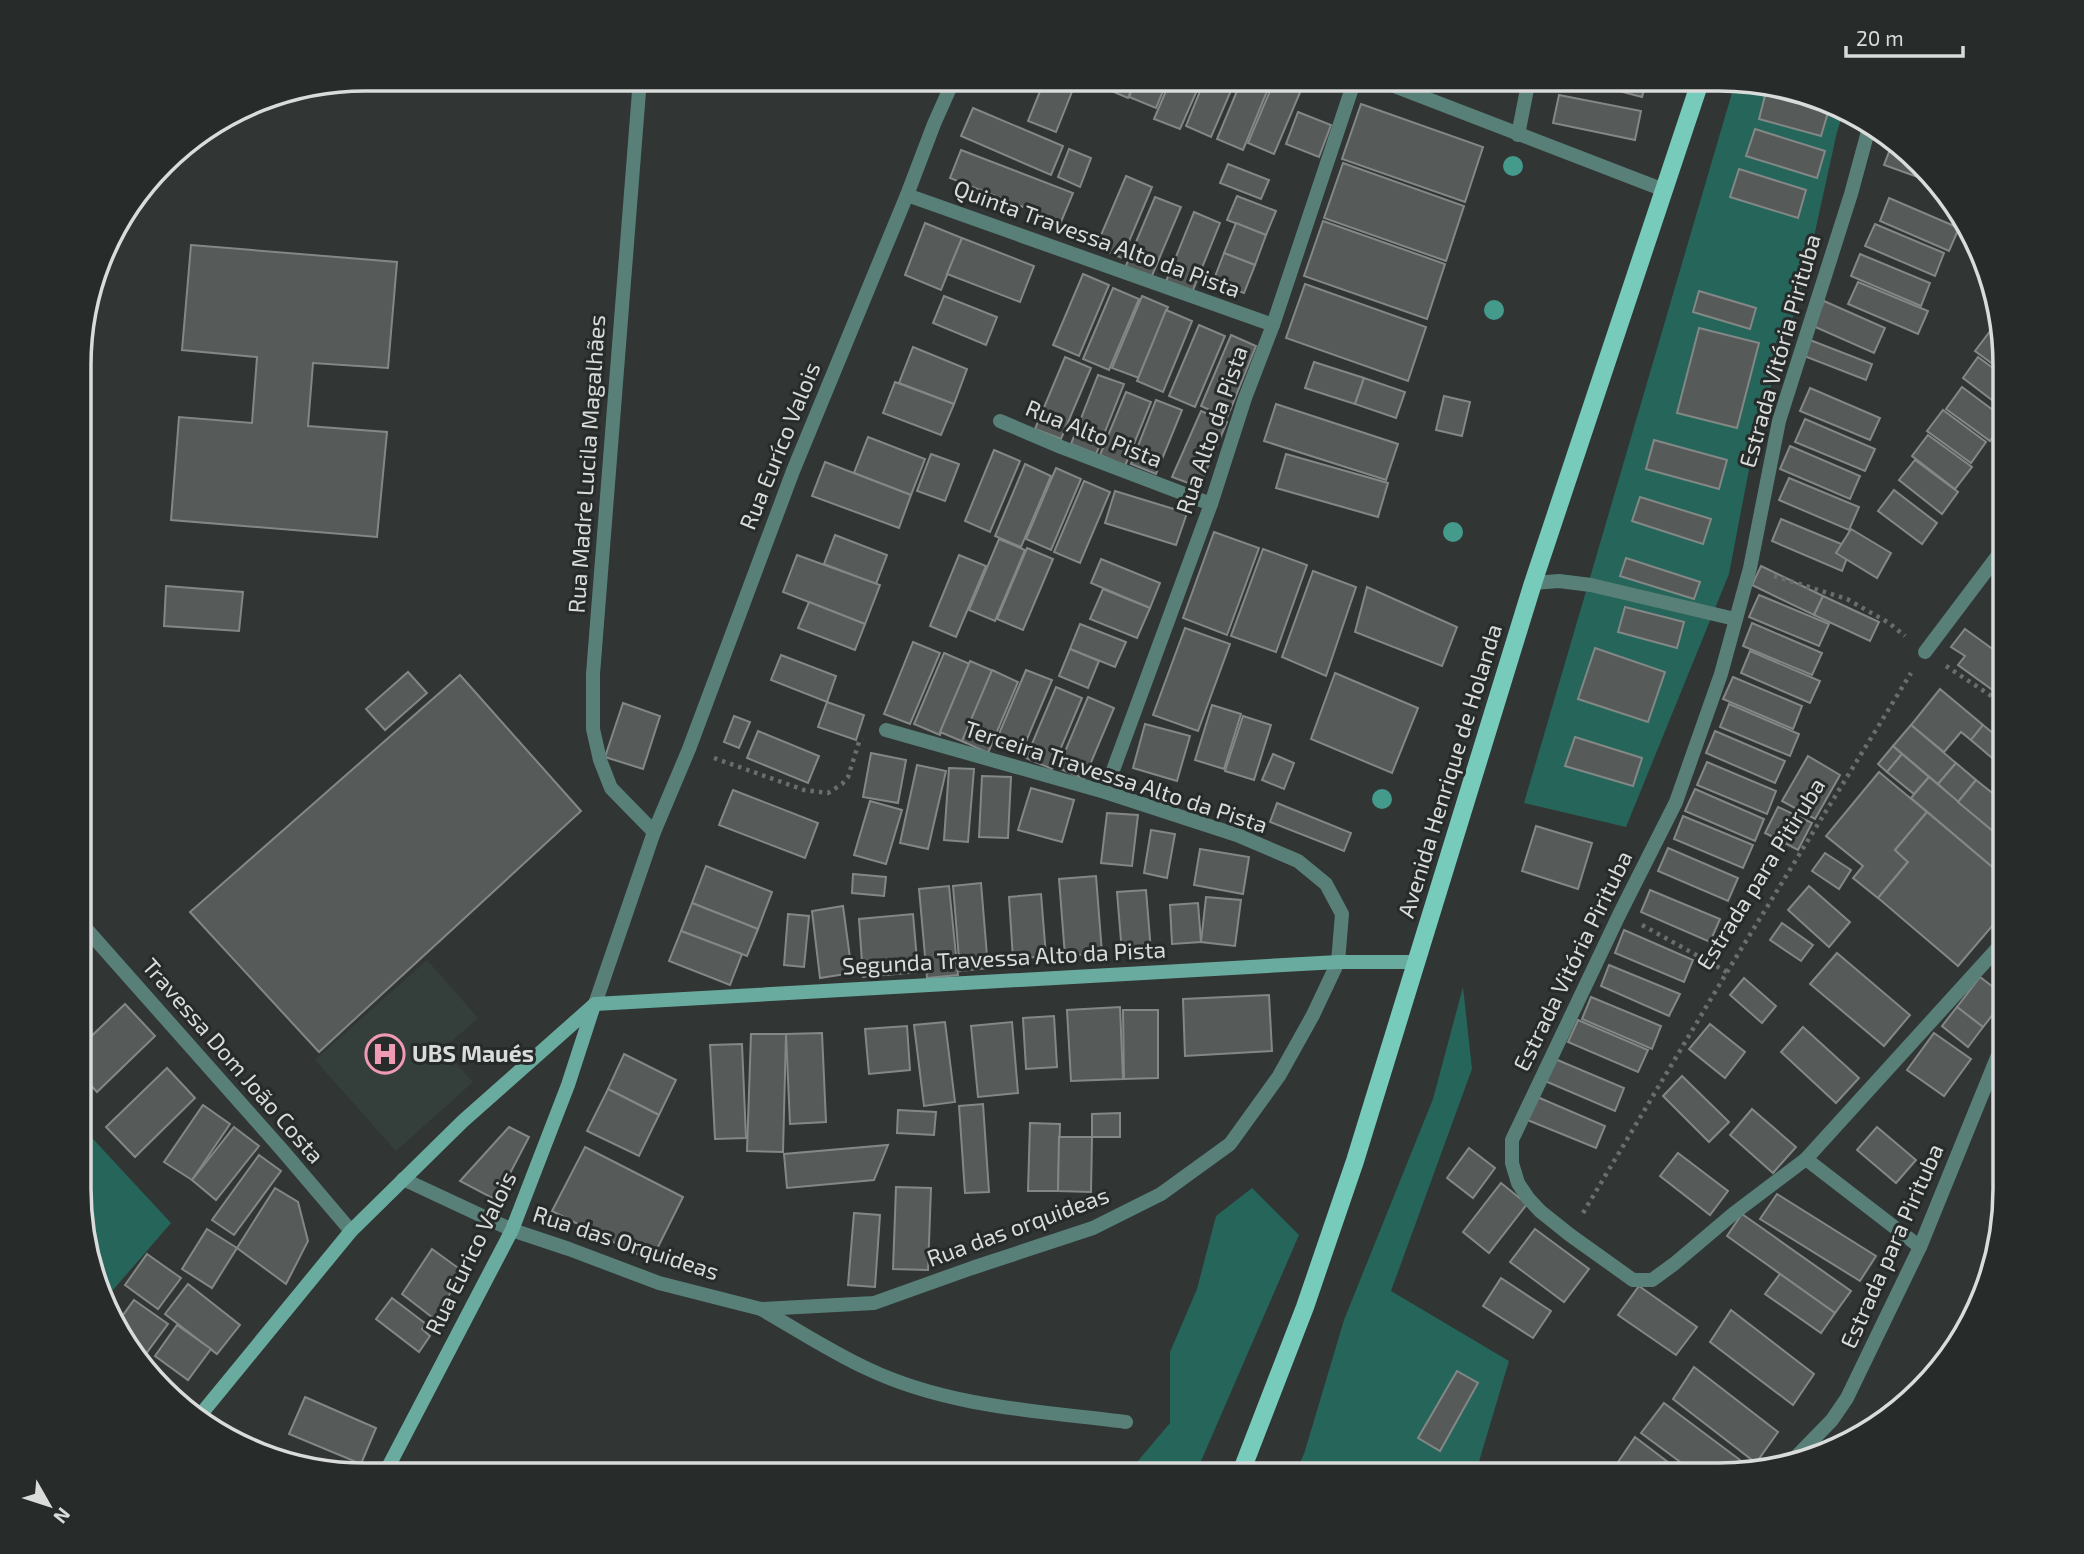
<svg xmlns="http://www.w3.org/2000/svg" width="2084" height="1554" font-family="'Exo 2',sans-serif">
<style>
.built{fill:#343f3c}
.green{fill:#25655a}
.building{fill:#565a59;stroke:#838887;stroke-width:2}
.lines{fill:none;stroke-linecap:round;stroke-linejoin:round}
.path{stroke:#6b6e6e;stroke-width:4.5;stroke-dasharray:3.5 5;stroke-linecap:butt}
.lane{stroke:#588078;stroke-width:14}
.street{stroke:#588078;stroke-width:14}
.secondary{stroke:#69ab9e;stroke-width:14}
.primary{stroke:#76cbbb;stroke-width:18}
.tree{fill:#449a8b}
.labels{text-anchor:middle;stroke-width:6;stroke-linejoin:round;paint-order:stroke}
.street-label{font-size:23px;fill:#dadcdc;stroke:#272b2a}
.poi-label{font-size:23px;font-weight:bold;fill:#dadcdc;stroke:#272b2a;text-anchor:start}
.rim{fill:none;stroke:#dadcdc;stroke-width:3.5}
</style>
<rect width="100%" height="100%" fill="#313534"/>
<polygon class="built" points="427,960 478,1018 443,1049 473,1082 396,1151 315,1060"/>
<g class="green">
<polygon points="1736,79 1828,100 1844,110 1837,132 1804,282 1756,433 1729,574 1626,827 1524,803"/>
<polygon points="1463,987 1472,1069 1391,1291 1509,1361 1475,1475 1294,1475 1304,1454 1344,1320 1433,1099"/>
<polygon points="81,1126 171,1223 106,1298 81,1226"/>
<polygon points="1252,1188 1299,1235 1195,1475 1126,1475 1170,1423 1170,1352 1197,1289 1216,1216"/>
</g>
<g class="building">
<polygon points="1045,79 1077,79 1056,132 1028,121"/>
<polygon points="1106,79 1136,79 1128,98 1102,87"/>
<polygon points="1137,79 1168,79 1156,108 1129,97"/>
<polygon points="1171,79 1202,79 1180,129 1154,119"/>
<polygon points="1205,79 1236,79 1211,137 1186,126"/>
<polygon points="1242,79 1272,79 1243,150 1217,139"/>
<polygon points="1275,79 1295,79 1304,83 1274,154 1248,143"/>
<polygon points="1573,79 1647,79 1642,97"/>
<polygon points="1767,88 1830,106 1821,136 1759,119"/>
<polygon points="1559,95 1641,111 1635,140 1553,123"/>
<polygon points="1361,104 1483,147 1465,202 1342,159"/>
<polygon points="973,108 1063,146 1051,175 961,136"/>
<polygon points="1298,112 1331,125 1319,157 1286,144"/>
<polygon points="1755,129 1825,151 1817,178 1746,156"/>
<polygon points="1894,139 1929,181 1884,165"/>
<polygon points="1069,149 1091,158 1080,187 1058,177"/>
<polygon points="961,150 1073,193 1061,222 950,178"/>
<polygon points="1343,163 1464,206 1446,261 1324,218"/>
<polygon points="1228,164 1269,180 1261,199 1220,183"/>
<polygon points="1739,169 1806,190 1798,218 1730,197"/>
<polygon points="1126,176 1152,187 1122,258 1096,247"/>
<polygon points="1237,196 1276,211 1266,235 1227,220"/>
<polygon points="1155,197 1181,207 1151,278 1125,268"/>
<polygon points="1889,198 1959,228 1949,251 1880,221"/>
<polygon points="1194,212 1220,223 1191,295 1165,284"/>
<polygon points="1323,221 1445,264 1427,319 1304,276"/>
<polygon points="925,223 962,238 941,290 905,275"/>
<polygon points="1236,223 1266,235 1255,265 1224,253"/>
<polygon points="1875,224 1944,253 1935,276 1865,246"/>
<polygon points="962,238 1034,266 1020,302 947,274"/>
<polygon points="191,245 397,262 388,368 313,363 308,426 387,432 377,537 171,520 179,417 252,423 257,357 182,350"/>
<polygon points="1224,253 1255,265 1244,293 1213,282"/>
<polygon points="1860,254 1930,283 1921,306 1851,276"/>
<polygon points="1083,274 1109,285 1079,356 1053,345"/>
<polygon points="1858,282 1928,311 1918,334 1848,304"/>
<polygon points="1305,284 1426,327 1408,381 1286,338"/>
<polygon points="1113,288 1139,299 1109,370 1083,359"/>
<polygon points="1699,291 1756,308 1750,329 1693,312"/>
<polygon points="944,296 997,317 986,345 933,323"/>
<polygon points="1142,296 1168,307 1139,378 1112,368"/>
<polygon points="1824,301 1885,328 1874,353 1813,326"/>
<polygon points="1166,310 1192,321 1163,392 1137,381"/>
<polygon points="1199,325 1225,336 1195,407 1169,396"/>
<polygon points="1699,328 1759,343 1737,428 1677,413"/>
<polygon points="1991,330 2002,339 2005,347 2005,373 1975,351"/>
<polygon points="1231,335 1256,346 1227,418 1201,406"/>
<polygon points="1810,340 1872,364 1866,380 1804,356"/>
<polygon points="913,347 967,369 954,404 899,383"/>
<polygon points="1065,357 1091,368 1061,439 1035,429"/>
<polygon points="1978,357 2005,377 2005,410 1963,378"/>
<polygon points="1314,362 1364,378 1355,404 1305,388"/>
<polygon points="1098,375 1124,384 1096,454 1071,444"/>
<polygon points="1364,378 1405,392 1396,418 1355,404"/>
<polygon points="895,382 954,404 941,435 883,413"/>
<polygon points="1962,387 2005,419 1990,441 1946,409"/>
<polygon points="1810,388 1880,418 1870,440 1800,411"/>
<polygon points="1126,392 1151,402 1125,466 1100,455"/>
<polygon points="1444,396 1470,402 1462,436 1436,430"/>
<polygon points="1156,400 1182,410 1156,474 1131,464"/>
<polygon points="1276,404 1398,444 1386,480 1264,441"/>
<polygon points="1943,410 1986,442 1971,463 1927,431"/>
<polygon points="1201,411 1227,422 1199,487 1172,477"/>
<polygon points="1805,419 1875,449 1865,471 1795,442"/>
<polygon points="1928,435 1972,467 1955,489 1912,456"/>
<polygon points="868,437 925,459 911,495 854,473"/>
<polygon points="1654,440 1727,460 1719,489 1646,469"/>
<polygon points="1790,446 1860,476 1850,499 1780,469"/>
<polygon points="994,450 1020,461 990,532 965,521"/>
<polygon points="931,454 959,464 945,501 917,491"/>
<polygon points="1286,454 1388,483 1378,517 1276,488"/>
<polygon points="1915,460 1958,492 1942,514 1899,480"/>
<polygon points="825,462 911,495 899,528 812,496"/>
<polygon points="1025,464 1051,476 1021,547 995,536"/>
<polygon points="1056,468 1081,479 1051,550 1026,539"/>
<polygon points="1789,478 1859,507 1849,530 1779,500"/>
<polygon points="1084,481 1110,492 1080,563 1054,552"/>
<polygon points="1894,490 1937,523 1922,544 1878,511"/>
<polygon points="1115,491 1187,513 1176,545 1105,523"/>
<polygon points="1640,497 1711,519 1703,544 1632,521"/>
<polygon points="1781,519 1851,548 1842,571 1772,541"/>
<polygon points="1851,529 1891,553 1877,578 1836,553"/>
<polygon points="1214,532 1259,548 1227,635 1183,618"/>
<polygon points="835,535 887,555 876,584 824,564"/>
<polygon points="999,539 1025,550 995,621 969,610"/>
<polygon points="1027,548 1053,559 1023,630 997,619"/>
<polygon points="1263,549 1307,565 1276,652 1231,636"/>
<polygon points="797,555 880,585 865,624 783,592"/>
<polygon points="959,555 986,566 956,637 930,626"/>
<polygon points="1626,558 1700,582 1694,599 1620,576"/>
<polygon points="1101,559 1160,583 1150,608 1091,583"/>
<polygon points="1761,566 1823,596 1814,615 1752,585"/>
<polygon points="1313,571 1356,587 1326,676 1282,657"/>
<polygon points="166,586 243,592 239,631 164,626"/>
<polygon points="1367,587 1457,627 1442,666 1355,632"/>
<polygon points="1103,589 1150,608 1137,638 1090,619"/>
<polygon points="1759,595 1829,624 1819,646 1749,617"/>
<polygon points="1823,596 1879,622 1870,641 1814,615"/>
<polygon points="809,602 865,624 855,650 798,628"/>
<polygon points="1625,607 1684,622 1677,648 1618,632"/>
<polygon points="1752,623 1822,653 1812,675 1743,646"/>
<polygon points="1080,624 1126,642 1115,667 1070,649"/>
<polygon points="1185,628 1230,644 1198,731 1153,715"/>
<polygon points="1965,629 2005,658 2005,699 1958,665 1965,656 1951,647"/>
<polygon points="913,642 940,653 910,724 884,714"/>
<polygon points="1595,648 1665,672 1648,722 1578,699"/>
<polygon points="1070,649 1099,661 1088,688 1059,676"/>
<polygon points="1750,651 1820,681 1810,703 1741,673"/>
<polygon points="944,653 970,664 940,735 914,724"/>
<polygon points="781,655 836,676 827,702 771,680"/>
<polygon points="970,661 996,672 966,743 940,732"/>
<polygon points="992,670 1018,682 988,753 962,741"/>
<polygon points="1026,670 1052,680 1022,751 996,741"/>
<polygon points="408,672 427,693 385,730 366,709"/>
<polygon points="1335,673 1418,708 1392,773 1311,739"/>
<polygon points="460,675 581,811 319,1052 190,912"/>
<polygon points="1733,677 1802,706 1793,729 1723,699"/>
<polygon points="1056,687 1082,698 1052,769 1026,758"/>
<polygon points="1940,689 1983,725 1971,740 1961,732 1944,752 1911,725"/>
<polygon points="1088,697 1114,708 1084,779 1058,768"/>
<polygon points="827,702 864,715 856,740 818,727"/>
<polygon points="623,703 660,716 643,769 605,757"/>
<polygon points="1729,704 1799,734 1790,756 1720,727"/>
<polygon points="1212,705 1241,714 1224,769 1195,760"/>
<polygon points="734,716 750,722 739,748 724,742"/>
<polygon points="1243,716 1271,725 1254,780 1225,771"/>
<polygon points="1145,724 1190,736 1177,781 1133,768"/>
<polygon points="1911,725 1956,763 1938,784 1893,746"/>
<polygon points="1983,725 2005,743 2005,769 1971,740"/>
<polygon points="758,731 819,756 808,783 747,758"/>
<polygon points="1715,731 1785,761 1775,783 1706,753"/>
<polygon points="1575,737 1642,758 1633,786 1565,766"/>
<polygon points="1893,746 1902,754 1887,772 1878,764"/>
<polygon points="871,753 906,760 898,803 863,797"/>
<polygon points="1273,754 1294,763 1284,789 1262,780"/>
<polygon points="1902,754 1929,777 1914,794 1887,772"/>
<polygon points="1808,756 1840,775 1815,819 1782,801"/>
<polygon points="1707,762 1776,791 1767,814 1697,785"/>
<polygon points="1956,763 1976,780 1958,802 1938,784"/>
<polygon points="917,765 946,771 928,849 900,843"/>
<polygon points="949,768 974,769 968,842 944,840"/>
<polygon points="1879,772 1927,812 1895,850 1908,862 1878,898 1853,878 1863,866 1826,836"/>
<polygon points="982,776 1011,777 1008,838 979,837"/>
<polygon points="1929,777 2005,841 2004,877 1911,798"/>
<polygon points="1976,780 2005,803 2005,841 1958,802"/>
<polygon points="1031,788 1074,800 1062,842 1018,830"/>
<polygon points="1695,789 1764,819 1755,841 1685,811"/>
<polygon points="733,790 818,823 805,858 719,825"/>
<polygon points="870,801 902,810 886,864 854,855"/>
<polygon points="1277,803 1351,833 1344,851 1270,822"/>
<polygon points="1778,807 1812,823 1798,850 1765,833"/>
<polygon points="1927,812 2004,877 1995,888 2005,896 2005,911 1958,966 1878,898 1908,862 1895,850"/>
<polygon points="1107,813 1138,815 1132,866 1101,863"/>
<polygon points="1683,816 1753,845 1743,868 1674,839"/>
<polygon points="1536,826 1592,843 1578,889 1522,871"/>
<polygon points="1151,830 1175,834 1167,878 1144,873"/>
<polygon points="1668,848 1738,878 1728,901 1658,871"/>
<polygon points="1200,849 1249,857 1243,894 1194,885"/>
<polygon points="1825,853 1851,870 1839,889 1812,871"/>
<polygon points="706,866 772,892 758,929 692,903"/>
<polygon points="853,874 886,877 884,896 852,893"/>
<polygon points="1096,876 1102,953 1065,956 1059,879"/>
<polygon points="981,883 988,968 960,971 953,886"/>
<polygon points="949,886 958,975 927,978 919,889"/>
<polygon points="1809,886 1850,922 1829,947 1788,910"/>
<polygon points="1146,890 1151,951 1122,953 1117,892"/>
<polygon points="1650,890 1720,919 1710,942 1641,912"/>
<polygon points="1041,894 1046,956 1013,959 1009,897"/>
<polygon points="1206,897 1241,900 1235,946 1201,942"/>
<polygon points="692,903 758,929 747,956 681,931"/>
<polygon points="1198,903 1201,942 1172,944 1170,905"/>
<polygon points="843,906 852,973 820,978 812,911"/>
<polygon points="788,914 809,916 804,967 784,965"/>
<polygon points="913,914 918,972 863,977 859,919"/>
<polygon points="1782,923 1813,945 1801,961 1770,940"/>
<polygon points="1624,930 1693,960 1684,982 1615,953"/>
<polygon points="681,931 742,954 730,985 669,961"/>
<polygon points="1837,953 1910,1015 1884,1046 1810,984"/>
<polygon points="1609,965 1680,994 1669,1016 1601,986"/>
<polygon points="1980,977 2005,996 2005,999 1983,1027 1957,1007"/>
<polygon points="1744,978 1776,1006 1762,1023 1730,995"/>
<polygon points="1269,995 1272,1051 1185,1056 1183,999"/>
<polygon points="1591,997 1661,1026 1652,1049 1582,1019"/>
<polygon points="125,1004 155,1036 97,1092 81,1075 81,1046"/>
<polygon points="1120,1007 1123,1079 1071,1081 1067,1010"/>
<polygon points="1957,1007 1983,1027 1968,1047 1942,1026"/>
<polygon points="1123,1010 1158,1010 1158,1078 1124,1079"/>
<polygon points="1054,1016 1057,1067 1026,1069 1023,1018"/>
<polygon points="1578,1020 1648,1050 1638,1072 1568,1042"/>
<polygon points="945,1022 955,1102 924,1106 914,1025"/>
<polygon points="1012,1022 1018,1093 978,1097 971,1026"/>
<polygon points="1710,1024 1745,1052 1725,1078 1689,1049"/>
<polygon points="907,1026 910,1070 869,1074 865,1029"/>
<polygon points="1803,1027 1859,1078 1836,1103 1781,1052"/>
<polygon points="822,1033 826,1122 790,1124 786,1034"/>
<polygon points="1934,1033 1971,1059 1944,1096 1907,1070"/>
<polygon points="751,1034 786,1034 783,1152 747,1151"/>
<polygon points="742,1044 746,1138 715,1139 710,1045"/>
<polygon points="624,1054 676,1080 659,1115 608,1089"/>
<polygon points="1555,1059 1624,1088 1615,1111 1545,1081"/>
<polygon points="167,1068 195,1098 135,1157 106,1127"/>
<polygon points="1682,1076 1729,1122 1709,1142 1663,1096"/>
<polygon points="608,1089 659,1115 639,1156 587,1131"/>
<polygon points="1535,1096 1605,1126 1596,1148 1525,1119"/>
<polygon points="983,1104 989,1192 965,1193 959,1106"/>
<polygon points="203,1105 230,1124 192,1180 164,1162"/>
<polygon points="1752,1109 1796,1147 1773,1173 1730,1135"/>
<polygon points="898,1110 936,1112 934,1135 897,1133"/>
<polygon points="1120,1113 1120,1137 1092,1137 1092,1114"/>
<polygon points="1030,1123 1060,1124 1058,1191 1028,1191"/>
<polygon points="234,1127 259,1146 216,1200 192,1180"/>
<polygon points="509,1127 529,1137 496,1200 460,1181"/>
<polygon points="1877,1127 1916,1160 1896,1183 1857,1150"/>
<polygon points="1059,1137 1092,1137 1091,1192 1058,1191"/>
<polygon points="888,1145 874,1180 787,1188 784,1154"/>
<polygon points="585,1147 683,1197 651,1261 552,1211"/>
<polygon points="1469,1148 1495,1168 1473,1198 1447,1178"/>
<polygon points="1678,1153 1728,1191 1710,1215 1660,1176"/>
<polygon points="259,1155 281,1171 234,1235 212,1220"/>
<polygon points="1501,1183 1527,1204 1489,1253 1463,1232"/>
<polygon points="896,1187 931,1188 928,1270 893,1269"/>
<polygon points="275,1188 298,1202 308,1241 286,1284 237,1248"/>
<polygon points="1777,1194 1876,1256 1860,1281 1760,1219"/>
<polygon points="854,1213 880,1215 875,1287 848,1285"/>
<polygon points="1742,1214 1851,1291 1835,1313 1727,1236"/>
<polygon points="207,1229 237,1248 212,1288 182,1269"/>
<polygon points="1535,1229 1589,1269 1564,1302 1510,1262"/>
<polygon points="432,1249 461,1270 437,1321 402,1294"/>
<polygon points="147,1254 181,1278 158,1309 125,1285"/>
<polygon points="1780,1274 1835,1313 1821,1333 1765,1294"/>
<polygon points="1501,1278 1551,1311 1533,1338 1483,1306"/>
<polygon points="188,1284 240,1325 217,1354 165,1314"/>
<polygon points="1639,1286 1697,1327 1676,1355 1618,1315"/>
<polygon points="392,1298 426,1324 422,1329 430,1336 419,1352 376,1319"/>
<polygon points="134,1300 168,1324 145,1355 125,1341 117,1332 115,1326"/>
<polygon points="1731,1310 1814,1374 1793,1405 1710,1342"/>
<polygon points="177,1325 211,1349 188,1380 155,1356"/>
<polygon points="1694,1367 1778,1432 1756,1463 1673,1399"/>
<polygon points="1457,1371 1478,1383 1440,1451 1418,1438"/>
<polygon points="305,1397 376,1428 361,1464 289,1434"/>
<polygon points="1664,1403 1748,1466 1746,1469 1719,1475 1698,1475 1641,1433"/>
<polygon points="1635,1437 1685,1475 1623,1475 1614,1468"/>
</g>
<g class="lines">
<g class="path">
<polyline points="1774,576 1847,599 1889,623 1905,636"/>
<polyline points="1946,666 2005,705"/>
<polyline points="714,758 804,790 828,793 842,784 848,777 859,742 863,739"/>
<polyline points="1642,925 1727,972"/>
<polyline points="1583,1213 1727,972 1911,673"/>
</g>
<path class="lane" d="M761,1309C796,1329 831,1352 868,1369C948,1407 1039,1411 1126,1422"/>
<g class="street">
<polyline points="640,79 593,674 593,729 600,760 611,788 654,832"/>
<polyline points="1376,79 1664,190"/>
<polyline points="1870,124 1851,194 1779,421 1750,568 1721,674 1676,802 1620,913 1512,1140 1512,1163 1518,1183 1528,1198 1540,1211 1570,1235 1633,1280 1652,1280 1674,1264 1733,1214 1806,1159 2005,940"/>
<polyline points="1518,135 1529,79"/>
<polyline points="907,195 1273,325"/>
<polyline points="1000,421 1061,447 1211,504"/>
<polyline points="1533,583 1559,581 1591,585 1735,619"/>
<polyline points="1925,652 2005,546"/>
<polyline points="1105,792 1211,504 1245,398 1273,325 1355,79"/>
<polyline points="81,923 283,1151 351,1231"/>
<polyline points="595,1004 654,832 689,749 793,471 907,195 934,124 954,79"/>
<polyline points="1806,1159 1920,1247"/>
<polyline points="403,1179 512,1230 569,1249 659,1283 761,1309 874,1303 972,1268 1093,1228 1161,1194 1230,1144 1279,1076 1313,1015 1338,962 1342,914 1326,884 1298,861 1237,835 1105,792 886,730"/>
<polyline points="1796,1457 1832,1420 1847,1398 1920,1247 2005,1038"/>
</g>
<g class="secondary">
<polyline points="595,1004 1338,962 1417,962"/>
<polyline points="197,1419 351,1231 463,1121 595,1004"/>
<polyline points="384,1475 512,1230 568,1085 594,1005"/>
</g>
<polyline class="primary" points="1240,1475 1305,1307 1355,1161 1533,583 1701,79"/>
</g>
<g class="tree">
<circle cx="1513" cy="166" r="10"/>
<circle cx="1494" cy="310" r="10"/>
<circle cx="1453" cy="532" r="10"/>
<circle cx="1382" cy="799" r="10"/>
</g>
<defs>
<g id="hospital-ring" transform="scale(2.0125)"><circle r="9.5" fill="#272b2a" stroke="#f09ab4" stroke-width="1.5"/><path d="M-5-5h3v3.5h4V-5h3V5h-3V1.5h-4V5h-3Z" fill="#f09ab4"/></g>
</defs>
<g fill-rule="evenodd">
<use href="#hospital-ring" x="385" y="1054"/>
</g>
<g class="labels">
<g class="street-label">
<text transform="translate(1097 239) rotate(20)" y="8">Quinta Travessa Alto da Pista</text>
<text transform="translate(1780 351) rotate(-74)" y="8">Estrada Vitória Pirituba</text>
<text transform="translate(1212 430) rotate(-71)" y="8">Rua Alto da Pista</text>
<text transform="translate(1094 434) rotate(22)" y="8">Rua Alto Pista</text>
<text transform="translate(780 446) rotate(-68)" y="8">Rua Euríco Valois</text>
<text transform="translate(587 464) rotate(-86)" y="8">Rua Madre Lucila Magalhães</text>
<text transform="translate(1450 771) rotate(-73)" y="8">Avenida Henrique de Holanda</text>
<text transform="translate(1116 777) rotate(18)" y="8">Terceira Travessa Alto da Pista</text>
<text transform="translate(1761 874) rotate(-58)" y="8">Estrada para Pitiruba</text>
<text transform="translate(1004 958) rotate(-3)" y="8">Segunda Travessa Alto da Pista</text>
<text transform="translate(1573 961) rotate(-64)" y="8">Estrada Vitória Pirituba</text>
<text transform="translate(233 1061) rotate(49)" y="8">Travessa Dom João Costa</text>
<text transform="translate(1018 1227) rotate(-20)" y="8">Rua das orquideas</text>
<text transform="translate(626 1243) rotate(18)" y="8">Rua das Orquideas</text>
<text transform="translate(1892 1246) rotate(-66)" y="8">Estrada para Pirituba</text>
<text transform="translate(471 1253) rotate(-64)" y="8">Rua Eurico Valois</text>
</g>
<g class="poi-label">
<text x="412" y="1062">UBS Maués</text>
</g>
</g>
<path d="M0 0H2084V1554H0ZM365 91H1719A274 274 0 0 1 1993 365V1189A274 274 0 0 1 1719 1463H365A274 274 0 0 1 91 1189V365A274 274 0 0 1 365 91Z" fill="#272b2a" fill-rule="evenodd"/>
<path class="rim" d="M365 91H1719A274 274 0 0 1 1993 365V1189A274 274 0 0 1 1719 1463H365A274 274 0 0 1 91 1189V365A274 274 0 0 1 365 91Z"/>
<g transform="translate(49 1505) rotate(129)" stroke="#272b2a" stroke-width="5" paint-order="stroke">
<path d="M0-5L12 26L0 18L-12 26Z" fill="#dadcdc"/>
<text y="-10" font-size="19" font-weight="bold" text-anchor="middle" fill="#dadcdc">N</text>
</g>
<path d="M1846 46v10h117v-10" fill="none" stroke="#dadcdc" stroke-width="3.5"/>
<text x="1856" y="46" font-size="21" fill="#dadcdc" stroke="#272b2a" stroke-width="5" paint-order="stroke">20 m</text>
</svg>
